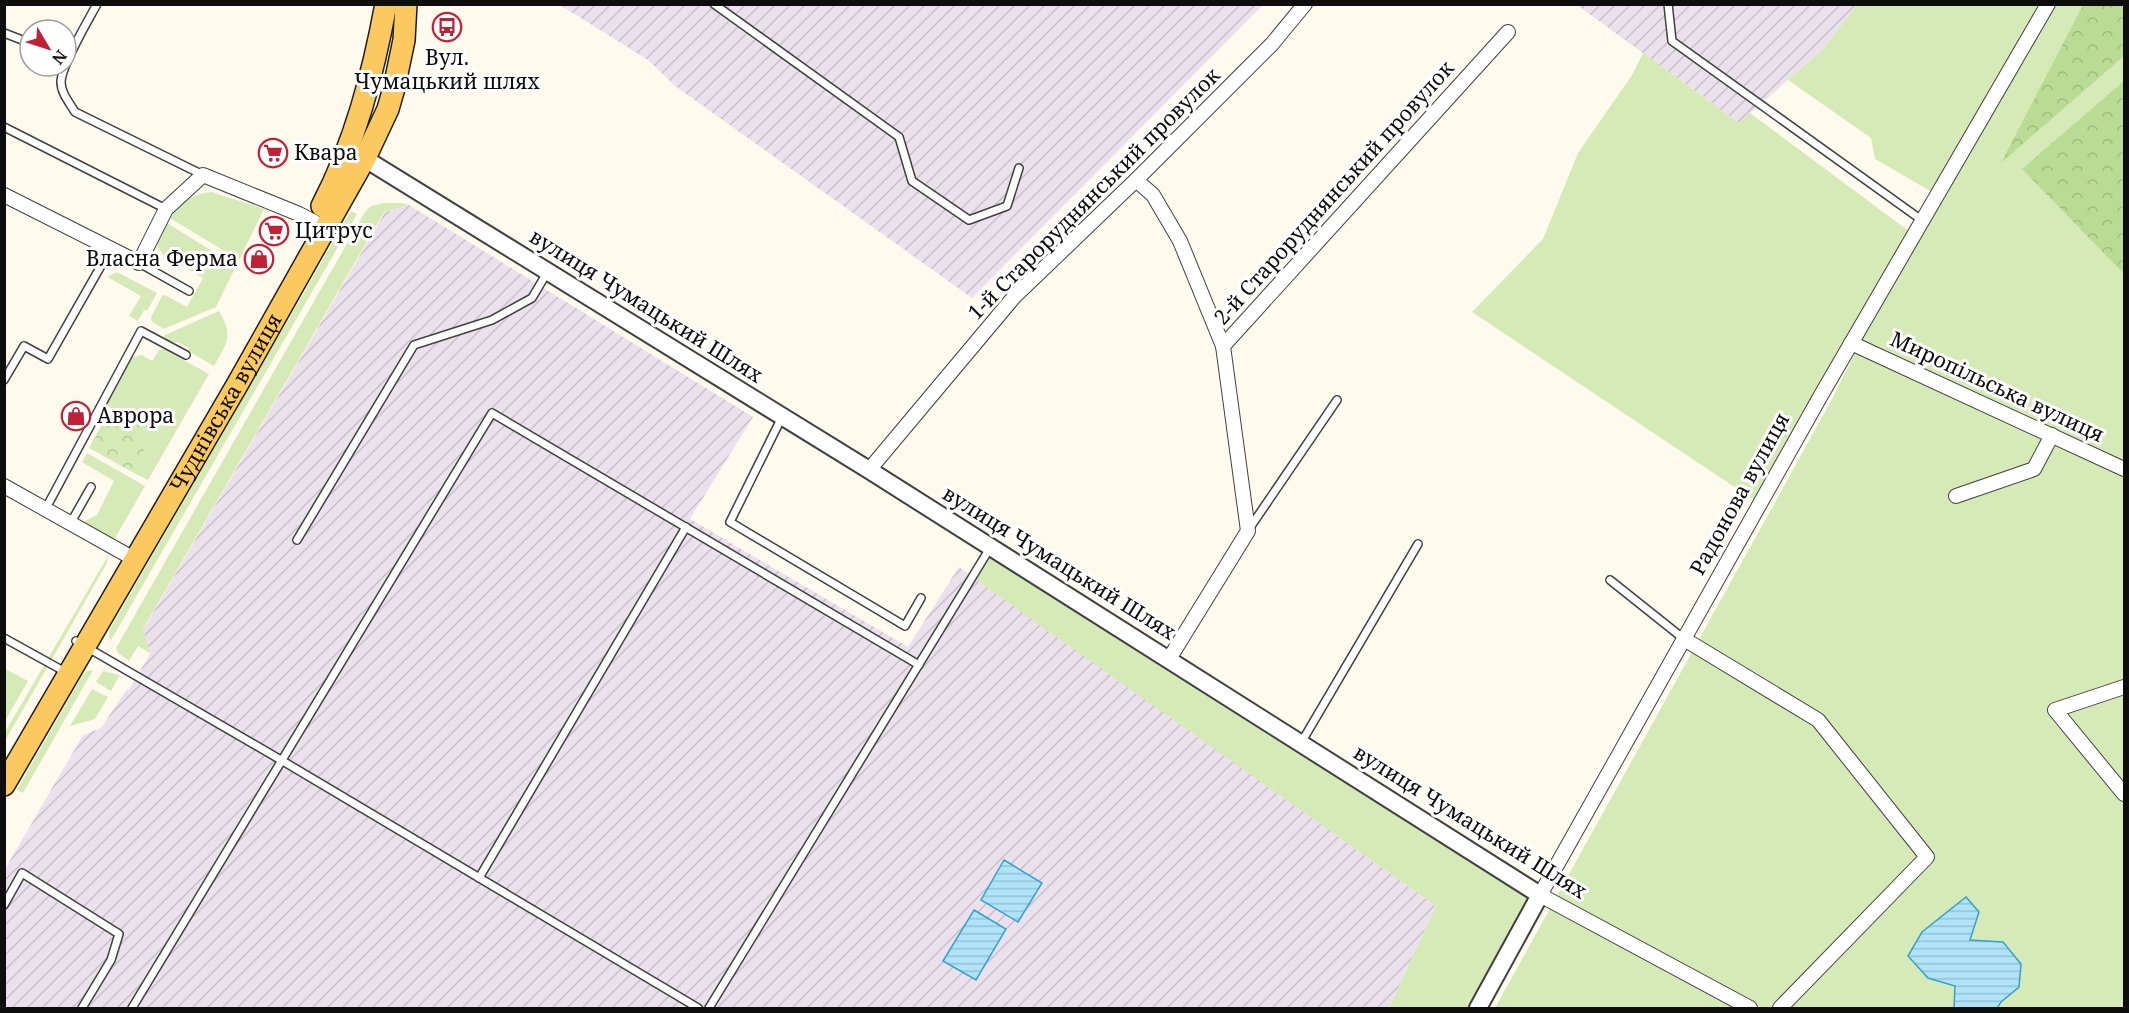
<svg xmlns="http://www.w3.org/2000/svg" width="2129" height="1013" font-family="'Noto Serif',serif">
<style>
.industrial{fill:url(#industrial-furrows)}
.grass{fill:#d5eab6}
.forest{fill:url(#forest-crowns)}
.park{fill:url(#park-crowns)}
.water{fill:url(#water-rules);stroke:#35a0d1;stroke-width:1.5}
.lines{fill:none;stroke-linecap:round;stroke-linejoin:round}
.service-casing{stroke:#404040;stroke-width:10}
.minor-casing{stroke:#404040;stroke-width:16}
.tertiary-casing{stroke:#404040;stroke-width:20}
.primary-casing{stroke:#1e1e1e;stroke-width:24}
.service{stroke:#fff;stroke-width:7}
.minor{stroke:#fff;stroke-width:14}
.tertiary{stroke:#fff;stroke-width:16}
.primary{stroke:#fcc960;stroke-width:21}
.labels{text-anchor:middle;stroke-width:6;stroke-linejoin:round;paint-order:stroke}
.poi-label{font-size:21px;fill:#0d0d0d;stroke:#fff;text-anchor:start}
.street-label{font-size:21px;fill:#0d0d0d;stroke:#fff}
</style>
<defs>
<pattern id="industrial-furrows" width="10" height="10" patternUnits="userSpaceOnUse" patternTransform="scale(1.5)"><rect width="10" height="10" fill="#eae1ec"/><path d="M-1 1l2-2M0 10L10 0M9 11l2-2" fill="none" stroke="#c8c0c9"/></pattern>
<pattern id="forest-crowns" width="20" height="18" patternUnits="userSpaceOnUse" patternTransform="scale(1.5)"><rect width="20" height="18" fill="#badb94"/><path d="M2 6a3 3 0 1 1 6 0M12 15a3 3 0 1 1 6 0" fill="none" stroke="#9fbb7e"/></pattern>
<pattern id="park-crowns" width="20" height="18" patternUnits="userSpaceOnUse" patternTransform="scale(1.5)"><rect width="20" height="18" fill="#d5eab6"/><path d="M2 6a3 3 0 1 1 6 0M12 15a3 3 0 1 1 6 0" fill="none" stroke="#b6c89b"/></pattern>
<pattern id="water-rules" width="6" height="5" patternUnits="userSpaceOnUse" patternTransform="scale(1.5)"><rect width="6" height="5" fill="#b0e3f8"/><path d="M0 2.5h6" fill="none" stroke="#96c2d3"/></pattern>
</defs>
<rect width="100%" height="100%" fill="#fffaed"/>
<g class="industrial">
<polygon points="560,5 1263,5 972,298 675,86 648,60"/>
<polygon points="1577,5 1857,5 1822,50 1739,123"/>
<polygon points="409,205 753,417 690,519 908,647 959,567 1436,906 1389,1008 5,1008 5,869 83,735 101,728 127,689 129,690 150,654 143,630 385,212"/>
</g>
<g class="grass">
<polygon points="1857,5 2124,5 2124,1008 1495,1008 1831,401 1907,249 1760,504 1472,312 1543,239 1578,153 1632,75 1643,53 1739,123 1750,113 1914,235 1937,195 1875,159 1871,138 1788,80 1822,50"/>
<path d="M212,192C230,199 246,202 264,209L239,260L170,218C183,201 191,194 212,192Z"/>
<polygon points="384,203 401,203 409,205 384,212 143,629 150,653 138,646 129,661 118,653 116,648 365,212 371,206"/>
<polygon points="351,211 357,214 110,642 109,631"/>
<polygon points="167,223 236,266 216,307 164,329 152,322 151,317 162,296 165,295 187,307 203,278 163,255 157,245"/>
<polygon points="117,272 157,293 147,311 144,310 138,321 129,316 141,296 107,277"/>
<path d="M219,311C234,336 227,343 214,366L188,351L189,348L178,342L172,343L164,338L165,335Z"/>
<polygon points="164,349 209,374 148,480 132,472 155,429 107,406 108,399 132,357 142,355 152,361 159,350"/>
<polygon points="87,453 145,486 114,540 83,522 97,515 114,481 82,462"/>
<polygon points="990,548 1540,895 1478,1008 1389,1008 1436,906 972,577"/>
<polygon points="108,556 107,563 5,741 5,732"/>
<polygon points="5,669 28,681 5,721"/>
<polygon points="93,670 23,793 17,790 82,676 87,671"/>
<polygon points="103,671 120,675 111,691 96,682"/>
<polygon points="92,689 108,697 95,719 70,726"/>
</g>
<g class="forest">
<polygon points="2083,5 2124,5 2124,56 2001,163"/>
<polygon points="2124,81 2124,274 2022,169"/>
</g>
<polygon class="park" points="111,408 156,429 132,472 89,448"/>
<g class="water">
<polygon points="1004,860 1042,883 1018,922 981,900"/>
<polygon points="1966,897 1979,912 1970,940 2003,942 2021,964 2019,987 2001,1002 1997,1008 1954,1008 1955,986 1928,978 1908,956 1922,932"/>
<polygon points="974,910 1006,929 976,980 943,961"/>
</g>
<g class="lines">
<g class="service-casing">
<g id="service">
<path d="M97,4C88,21 61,66 61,82C61,93 69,102 75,112L203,175"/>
<polyline points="714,4 899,137 912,181 969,220 1007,206 1019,168"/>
<polyline points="1668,4 1672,41 1923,221"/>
<polyline points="4,33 30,43"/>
<polyline points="4,127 166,209"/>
<polyline points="139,263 189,291"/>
<polyline points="4,380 24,346 48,359 110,250"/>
<polyline points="782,417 730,522 905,626 921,598"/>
<polyline points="45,510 141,331 186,355"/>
<polyline points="70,524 91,487"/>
<polyline points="1249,529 1337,400"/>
<polyline points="297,540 414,345 492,320 532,298 548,271"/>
<polyline points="1610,580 1684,639"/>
<polyline points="4,638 60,669"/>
<polyline points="76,641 281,760 698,1008"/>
<polyline points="1301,743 1418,544"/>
<polyline points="479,878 686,527"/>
<polyline points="4,905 22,873 119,934 111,960 82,1008"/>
<polyline points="132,1008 492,413 919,665"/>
<polyline points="709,1008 990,548"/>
</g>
</g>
<g class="minor-casing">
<g id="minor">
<polyline points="1136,180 1153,195 1180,241 1223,346"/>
<polyline points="4,195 139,263 166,209 203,175 299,214 326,228"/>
<polyline points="1851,343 2124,469"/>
<polyline points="869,470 1014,297 1136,180 1272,44 1305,4"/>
<polyline points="4,486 136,560"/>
<polyline points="1956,496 2034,469 2052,435"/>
<polyline points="1684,639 1818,720 1927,857 1780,1008"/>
<polyline points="1169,659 1248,531 1223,346 1508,32"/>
<polyline points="2124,687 2055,710 2124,794"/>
<polyline points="1750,1008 1540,895 1820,397 2048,4"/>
</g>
</g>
<g class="tertiary-casing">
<polyline id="tertiary" points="354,152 869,470 1540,895 1478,1008"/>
</g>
<g class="primary-casing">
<g id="primary">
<path d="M322,206C355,143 373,74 386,4"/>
<path id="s1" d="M4,785L237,385L365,158L388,109L394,88L404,40L406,4"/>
</g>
</g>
<use href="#service" class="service"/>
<use href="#minor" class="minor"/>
<use href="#tertiary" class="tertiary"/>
<use href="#primary" class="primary"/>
</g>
<defs>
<g id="bus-ring" transform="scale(1.5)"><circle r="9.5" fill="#fff" stroke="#c02136" stroke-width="1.5"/><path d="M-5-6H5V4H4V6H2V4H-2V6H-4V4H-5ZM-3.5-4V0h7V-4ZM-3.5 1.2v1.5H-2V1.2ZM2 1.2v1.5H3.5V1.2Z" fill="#c02136"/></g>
<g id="supermarket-ring" transform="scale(1.5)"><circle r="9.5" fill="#fff" stroke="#c02136" stroke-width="1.5"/><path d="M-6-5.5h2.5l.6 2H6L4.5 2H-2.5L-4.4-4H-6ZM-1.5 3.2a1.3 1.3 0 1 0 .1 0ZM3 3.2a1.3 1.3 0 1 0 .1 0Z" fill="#c02136"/></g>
<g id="shop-ring" transform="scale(1.5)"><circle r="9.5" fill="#fff" stroke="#c02136" stroke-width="1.5"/><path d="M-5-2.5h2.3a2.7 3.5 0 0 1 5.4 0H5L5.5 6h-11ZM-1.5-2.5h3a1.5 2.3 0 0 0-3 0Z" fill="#c02136"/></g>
</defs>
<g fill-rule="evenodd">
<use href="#bus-ring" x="447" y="27"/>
<use href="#supermarket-ring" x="273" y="153"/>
<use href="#supermarket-ring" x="274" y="231"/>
<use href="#shop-ring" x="259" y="259"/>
<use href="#shop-ring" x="76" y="416"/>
</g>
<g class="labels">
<g class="poi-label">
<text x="447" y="65" text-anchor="middle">Вул.<tspan x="447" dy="24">Чумацький шлях</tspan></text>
<text x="294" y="160">Квара</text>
<text x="295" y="238">Цитрус</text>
<text x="238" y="266" text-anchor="end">Власна Ферма</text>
<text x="97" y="423">Аврора</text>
</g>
<g class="street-label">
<text transform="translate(1334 193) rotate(-48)" y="7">2-й Староруднянський провулок</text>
<text transform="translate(1094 194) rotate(-45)" y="7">1-й Староруднянський провулок</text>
<text transform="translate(646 306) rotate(32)" y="7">вулиця Чумацький Шлях</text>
<text transform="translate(1997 387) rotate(25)" y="7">Миропільська вулиця</text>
<text dy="7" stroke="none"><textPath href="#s1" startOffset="442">Чуднівська вулиця</textPath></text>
<text transform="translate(1740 494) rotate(-61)" y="7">Радонова вулиця</text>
<text transform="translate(1059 563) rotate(32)" y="7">вулиця Чумацький Шлях</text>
<text transform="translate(1470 822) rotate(32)" y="7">вулиця Чумацький Шлях</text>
</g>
</g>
<rect width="2129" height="1013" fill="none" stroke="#0d0d0d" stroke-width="12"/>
<g transform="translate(48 48) rotate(129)"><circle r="28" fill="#ffffff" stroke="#9e9e9e" stroke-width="1.5"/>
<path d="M0-4.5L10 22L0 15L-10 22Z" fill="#c02136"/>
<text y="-9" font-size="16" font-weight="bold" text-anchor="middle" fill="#0d0d0d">N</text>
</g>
</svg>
